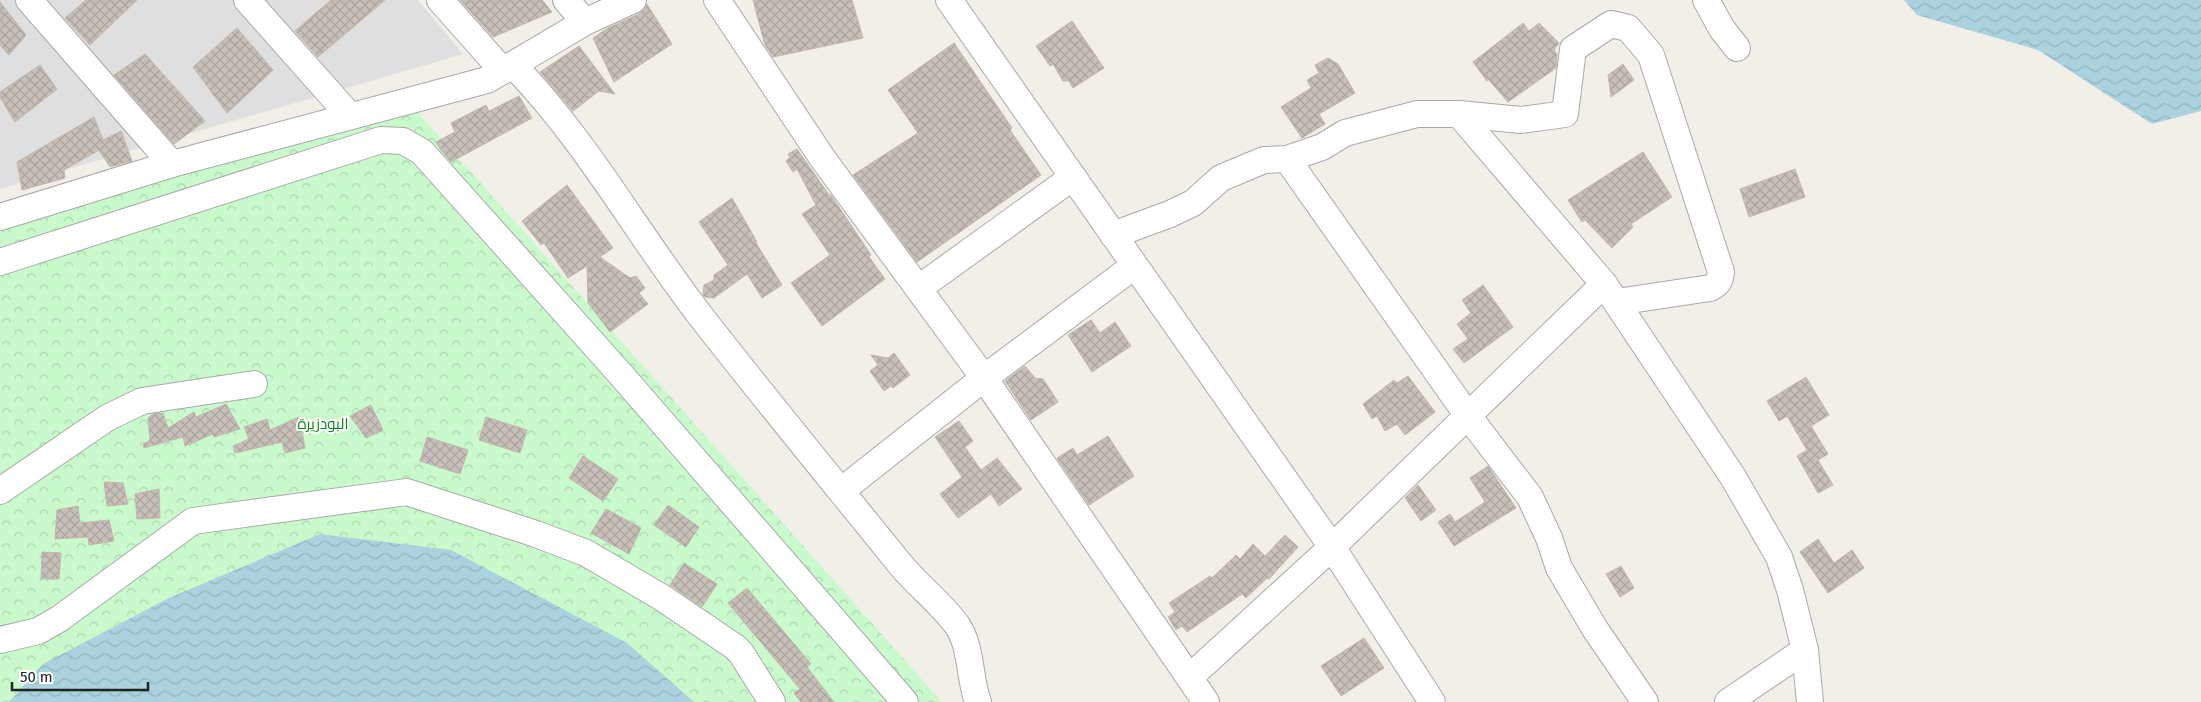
<svg xmlns="http://www.w3.org/2000/svg" width="2201" height="702" font-family="'Fira Sans',Cairo,sans-serif">
<style>
.residential{fill:#e0dfdf}
.park{fill:url(#park-crowns)}
.water{fill:url(#water-waves)}
.building{fill:url(#building-cross-hatch);stroke:#c4b6ab}
.lines{fill:none;stroke-linecap:round;stroke-linejoin:round}
.minor-casing{stroke:#a9a9a9;stroke-width:28}
.minor{stroke:#fff;stroke-width:26}
.labels{text-anchor:middle;stroke-width:4;stroke-linejoin:round;paint-order:stroke}
.park-label{font-size:15px;fill:#0c8416;stroke:#fff}
</style>
<defs>
<pattern id="park-crowns" width="20" height="18" patternUnits="userSpaceOnUse" patternTransform="scale(1.25)"><rect width="20" height="18" fill="#c8facc"/><path d="M2 6a3 3 0 1 1 6 0M12 15a3 3 0 1 1 6 0" fill="none" stroke="#acd6af"/></pattern>
<pattern id="water-waves" width="16" height="10" patternUnits="userSpaceOnUse" patternTransform="scale(1.25)"><rect width="16" height="10" fill="#aad3df"/><path d="M0 5q4-4 8 0t8 0" fill="none" stroke="#92b5bf"/></pattern>
<pattern id="building-cross-hatch" width="8" height="8" patternUnits="userSpaceOnUse" patternTransform="scale(1.25)"><rect width="8" height="8" fill="#c7bfb8"/><path d="M0 0l8 8M0 8l8-8" fill="none" stroke="#aba49e"/></pattern>
</defs>
<rect width="100%" height="100%" fill="#f2efe9"/>
<polygon class="residential" points="0,0 418,0 463,54 0,189"/>
<polygon class="park" points="413,107 942,702 0,702 0,230"/>
<g class="water">
<polygon points="1904,0 2201,0 2201,111 2152,124 2038,50 1917,15"/>
<polygon points="320,534 451,550 627,643 694,702 9,702 43,664 169,598"/>
</g>
<g class="building">
<polygon points="86,0 137,0 90,45 65,18"/>
<polygon points="331,0 385,0 318,57 295,31"/>
<polygon points="460,0 542,0 552,12 493,37"/>
<polygon points="753,0 852,0 863,38 773,57 765,45"/>
<polygon points="0,2 26,35 9,55 0,45"/>
<polygon points="647,4 672,44 614,82 593,38 608,28 639,14"/>
<polygon points="1072,21 1104,68 1073,88 1069,81 1063,81 1053,64 1050,66 1036,46"/>
<polygon points="1523,23 1529,31 1539,23 1559,43 1554,50 1557,54 1556,68 1508,102 1488,79 1487,81 1473,62"/>
<polygon points="237,28 273,70 227,113 193,67"/>
<polygon points="954,43 1012,128 1010,130 1041,175 917,262 853,175 918,133 888,90"/>
<polygon points="579,46 615,94 599,91 573,111 540,72"/>
<polygon points="145,54 205,121 174,144 114,75"/>
<polygon points="1328,58 1338,64 1355,93 1319,114 1325,124 1302,138 1281,107 1311,88 1307,80 1319,73 1315,65"/>
<polygon points="1623,64 1634,80 1611,97 1608,75"/>
<polygon points="40,65 57,89 15,122 0,97 0,92"/>
<polygon points="519,96 532,118 451,162 441,150 436,142 455,132 451,123 486,105 489,111"/>
<polygon points="94,117 103,140 121,131 132,161 110,167 99,150 64,170 65,178 22,190 17,162"/>
<polygon points="797,149 829,195 831,195 871,255 869,257 885,279 822,326 791,283 830,255 802,214 816,205 797,169 793,172 786,161 790,157 788,154"/>
<polygon points="1643,152 1672,197 1631,224 1633,227 1612,248 1585,220 1582,222 1568,200"/>
<polygon points="1795,169 1805,197 1749,217 1740,189"/>
<polygon points="567,185 613,248 600,257 630,278 636,276 645,288 639,293 648,304 610,332 588,303 587,266 568,278 544,243 541,245 522,221"/>
<polygon points="732,198 757,242 756,243 782,285 762,298 747,274 714,298 705,297 703,295 704,285 714,280 714,275 728,265 699,222"/>
<polygon points="1483,285 1513,327 1464,363 1453,349 1468,339 1457,324 1471,313 1462,300"/>
<polygon points="1091,320 1100,333 1115,322 1131,346 1092,372 1068,335"/>
<polygon points="894,353 910,375 893,388 891,386 884,391 870,371 878,365 871,355 888,358"/>
<polygon points="1025,366 1035,378 1043,379 1058,402 1031,420 1005,381"/>
<polygon points="1408,376 1435,412 1405,435 1397,424 1385,431 1377,416 1372,419 1363,404 1394,380 1397,383"/>
<polygon points="1806,377 1829,415 1811,426 1828,454 1818,460 1833,485 1818,493 1797,456 1807,450 1787,416 1779,421 1767,401"/>
<polygon points="226,404 240,429 214,437 213,434 185,446 183,437 144,448 143,445 150,440 148,418 153,414 163,413 168,428 194,412 196,417"/>
<polygon points="371,405 383,430 366,438 350,416"/>
<polygon points="299,417 305,448 285,453 282,442 235,453 233,446 249,439 244,427 267,419 270,430"/>
<polygon points="486,417 527,430 520,453 479,440"/>
<polygon points="959,421 973,441 965,447 981,470 997,458 1022,489 999,506 991,494 958,518 940,494 962,477 935,437"/>
<polygon points="1108,436 1134,476 1089,505 1057,458 1073,448 1077,455"/>
<polygon points="427,437 468,450 460,474 420,461"/>
<polygon points="583,456 618,479 603,501 569,478"/>
<polygon points="1488,466 1516,508 1454,546 1438,522 1450,514 1455,522 1485,502 1470,478"/>
<polygon points="104,482 123,483 128,504 107,506"/>
<polygon points="1418,485 1436,510 1421,521 1405,498"/>
<polygon points="159,489 160,518 137,519 135,494"/>
<polygon points="668,505 699,527 686,547 654,525"/>
<polygon points="78,506 80,523 109,520 114,541 89,545 88,537 55,539 57,510"/>
<polygon points="606,509 641,528 629,554 591,533"/>
<polygon points="1285,535 1298,547 1269,579 1267,578 1246,598 1242,594 1187,632 1182,626 1176,630 1168,617 1175,612 1169,603 1210,576 1212,578 1236,555 1240,559 1253,544 1265,556"/>
<polygon points="1818,539 1834,563 1852,550 1864,568 1828,593 1800,552"/>
<polygon points="42,552 61,553 59,579 41,579"/>
<polygon points="684,563 717,584 702,607 670,585"/>
<polygon points="1621,566 1634,588 1620,597 1606,574"/>
<polygon points="747,588 811,664 807,667 834,702 801,702 794,693 800,689 728,603"/>
<polygon points="1364,638 1384,668 1341,696 1321,666"/>
</g>
<g class="lines">
<g class="minor-casing">
<g id="minor">
<polyline points="29,0 172,164"/>
<polyline points="247,0 350,116"/>
<polyline points="440,0 503,71"/>
<polyline points="566,0 585,22"/>
<polyline points="717,0 823,159 984,378 1206,702"/>
<polyline points="949,0 1332,547 1432,702"/>
<polyline points="1706,0 1722,29 1737,48"/>
<path d="M513,65C586,140 636,232 699,314C765,399 833,481 900,564C917,585 941,603 957,625C972,647 969,678 978,702"/>
<polyline points="1459,114 1604,284 1733,477 1779,557 1790,590 1805,650 1810,702"/>
<polyline points="1287,159 1468,416 1530,497 1549,538 1559,568 1595,629 1645,702"/>
<polyline points="0,217 172,164 487,80 585,22 633,0"/>
<path d="M1113,235L1170,214L1193,203L1221,178L1264,160L1287,159L1322,147L1345,133L1417,114H1459L1521,120L1565,114L1573,49L1611,24L1628,28L1651,55L1721,272C1720,281 1718,284 1710,288L1617,302"/>
<polyline points="0,262 381,140 403,141 422,152 623,377 905,702"/>
<polyline points="919,288 1073,177"/>
<polyline points="0,491 107,418 142,401 254,384"/>
<polyline points="841,491 984,378 1134,266"/>
<polyline points="0,640 38,631 59,619 193,521 407,492 536,534 586,553 661,597 735,647 741,653 772,702"/>
<polyline points="1190,677 1332,547 1604,284"/>
<polyline points="1728,702 1805,650"/>
</g>
</g>
<use href="#minor" class="minor"/>
</g>
<g class="labels">
<g class="park-label">
<text x="323" y="429">البودزيرة</text>
</g>
</g>
<path d="M12 682v8h136v-8" fill="none" stroke="#222222" stroke-width="2.5"/>
<text x="20" y="682" font-size="15" fill="#222222" stroke="#ffffff" stroke-width="4" paint-order="stroke">50 m</text>
</svg>
